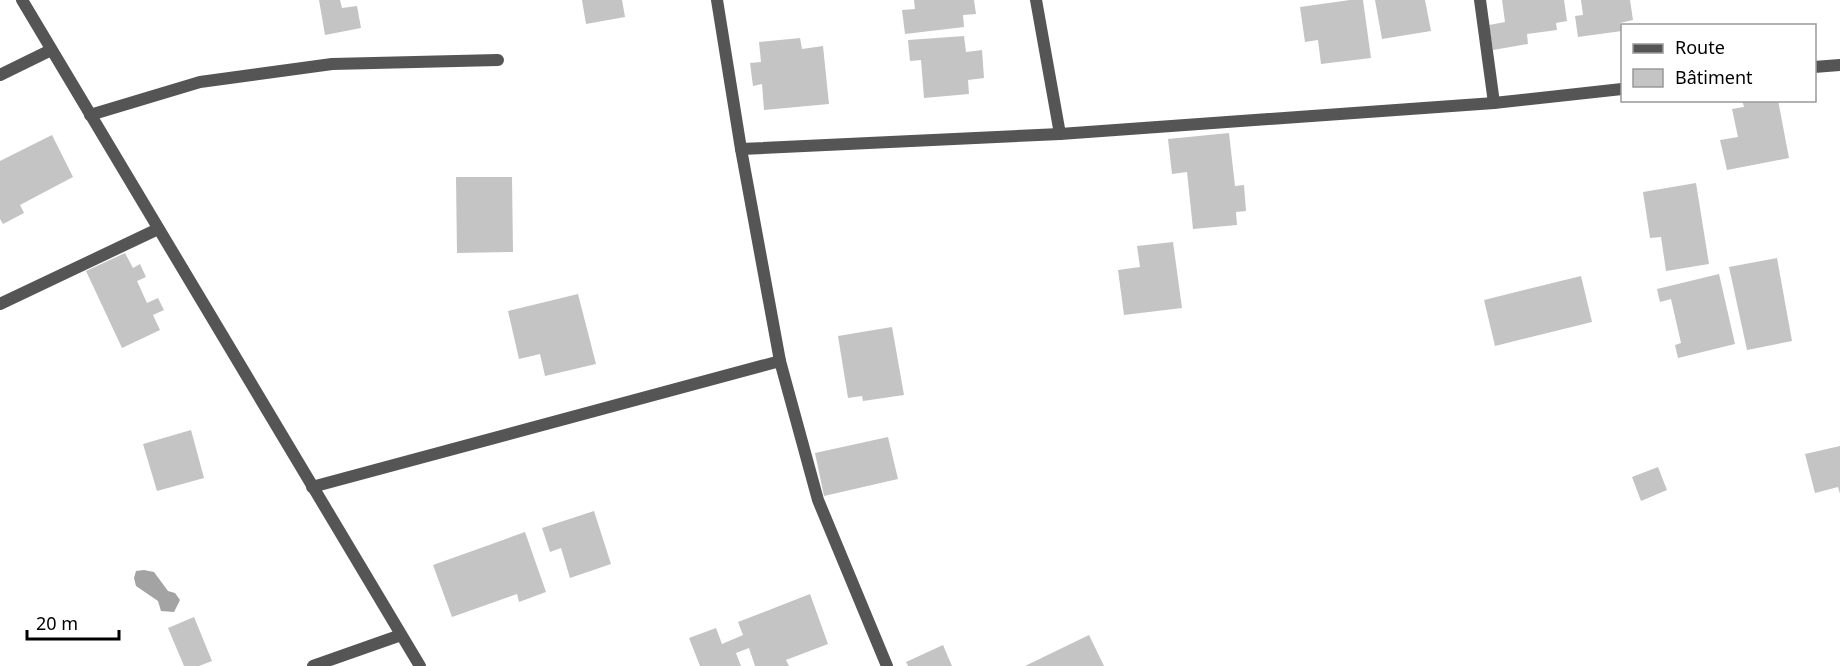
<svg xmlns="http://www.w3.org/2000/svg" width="1840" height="666" font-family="'Noto Sans',sans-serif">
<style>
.water{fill:#a3a3a3}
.building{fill:#c4c4c4}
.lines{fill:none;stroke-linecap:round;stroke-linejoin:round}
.minor{stroke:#555;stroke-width:12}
</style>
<rect width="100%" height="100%" fill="#fff"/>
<polygon class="water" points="144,570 154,572 168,591 175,593 180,600 174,612 161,611 158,601 136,586 134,578 136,571"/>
<g class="building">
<polygon points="319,0 340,0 342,8 357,6 361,28 325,35"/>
<polygon points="582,0 622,0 625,17 586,24"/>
<polygon points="914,0 974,0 976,14 963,15 964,27 905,34 902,10 915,9"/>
<polygon points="1350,0 1363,0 1371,58 1321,64 1318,40 1305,42 1300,7"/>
<polygon points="1375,0 1425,0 1431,31 1382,39"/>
<polygon points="1502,0 1564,0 1567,21 1556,23 1557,30 1527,34 1528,44 1493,50 1489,25 1505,22"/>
<polygon points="1581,0 1630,0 1633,20 1620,23 1622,31 1578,37 1575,16 1583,15"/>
<polygon points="964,36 966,52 982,50 984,78 968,80 969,94 924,98 921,60 910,61 908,40"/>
<polygon points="800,38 802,49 823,46 829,104 764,110 762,84 753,86 750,63 761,62 759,42"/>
<polygon points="1742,100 1778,100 1789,158 1727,170 1720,140 1738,137 1732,109 1744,107"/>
<polygon points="1229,133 1235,186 1244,185 1246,211 1236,212 1237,225 1193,229 1187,172 1172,174 1168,139"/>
<polygon points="52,135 73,177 20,205 24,213 3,224 0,219 0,161"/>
<polygon points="456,177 512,177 513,252 457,253"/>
<polygon points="1696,183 1709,264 1666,271 1661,237 1650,238 1643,192"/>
<polygon points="1173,242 1182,308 1124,315 1118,270 1140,267 1137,246"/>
<polygon points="125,253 133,268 140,264 146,277 137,281 147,303 158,298 164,310 153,315 160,330 122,348 86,271"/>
<polygon points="1777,258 1792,341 1747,350 1729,267"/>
<polygon points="1719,274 1735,344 1678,358 1675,345 1681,343 1671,299 1660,302 1657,289"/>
<polygon points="1581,276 1592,322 1495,346 1484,300"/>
<polygon points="578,294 596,364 545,376 540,354 519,359 508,311"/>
<polygon points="892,327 904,395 863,401 862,396 848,398 838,336"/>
<polygon points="191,430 204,478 157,491 143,444"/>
<polygon points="888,437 898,479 824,496 815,453"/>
<polygon points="1840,446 1840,494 1838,487 1815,493 1805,454"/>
<polygon points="1658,467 1667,490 1641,501 1632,477"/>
<polygon points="594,511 611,564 570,578 561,548 550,552 542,528"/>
<polygon points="525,532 546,592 519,602 517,594 452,617 433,565"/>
<polygon points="810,594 828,644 786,660 789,666 755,666 749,648 736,653 741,666 700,666 689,638 716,628 722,644 743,635 738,622"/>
<polygon points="194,617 212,661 199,666 184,666 168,628"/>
<polygon points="1089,635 1104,666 1025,666"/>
<polygon points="943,645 952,666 908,666 906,662"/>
</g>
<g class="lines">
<g class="minor">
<polyline points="22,0 420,666"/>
<polyline points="717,0 741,149 780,361 818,500 887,666"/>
<polyline points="1036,0 1060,134"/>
<polyline points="1480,0 1494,103"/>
<polyline points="1814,67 1840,65"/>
<polyline points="0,75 51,50"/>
<polyline points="90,115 200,82 332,64 498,60"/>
<polyline points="741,149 1060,134 1494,103 1622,89"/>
<polyline points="0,304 158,229"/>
<polyline points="312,487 780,361"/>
<polyline points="313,666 401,635"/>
</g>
</g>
<rect x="1621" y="24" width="195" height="78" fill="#ffffff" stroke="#999999" stroke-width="1.5"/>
<rect x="1633" y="44" width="30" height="9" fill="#555555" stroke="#999999" stroke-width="1.5"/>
<text x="1675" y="54" font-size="18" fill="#000000">Route</text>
<rect x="1633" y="69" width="30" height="18" fill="#c4c4c4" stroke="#999999" stroke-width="1.5"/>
<text x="1675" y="84" font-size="18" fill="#000000">Bâtiment</text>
<path d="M27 630v9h92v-9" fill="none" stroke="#000000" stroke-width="3"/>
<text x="36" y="630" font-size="18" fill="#000000" stroke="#ffffff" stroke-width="4.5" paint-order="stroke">20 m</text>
</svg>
